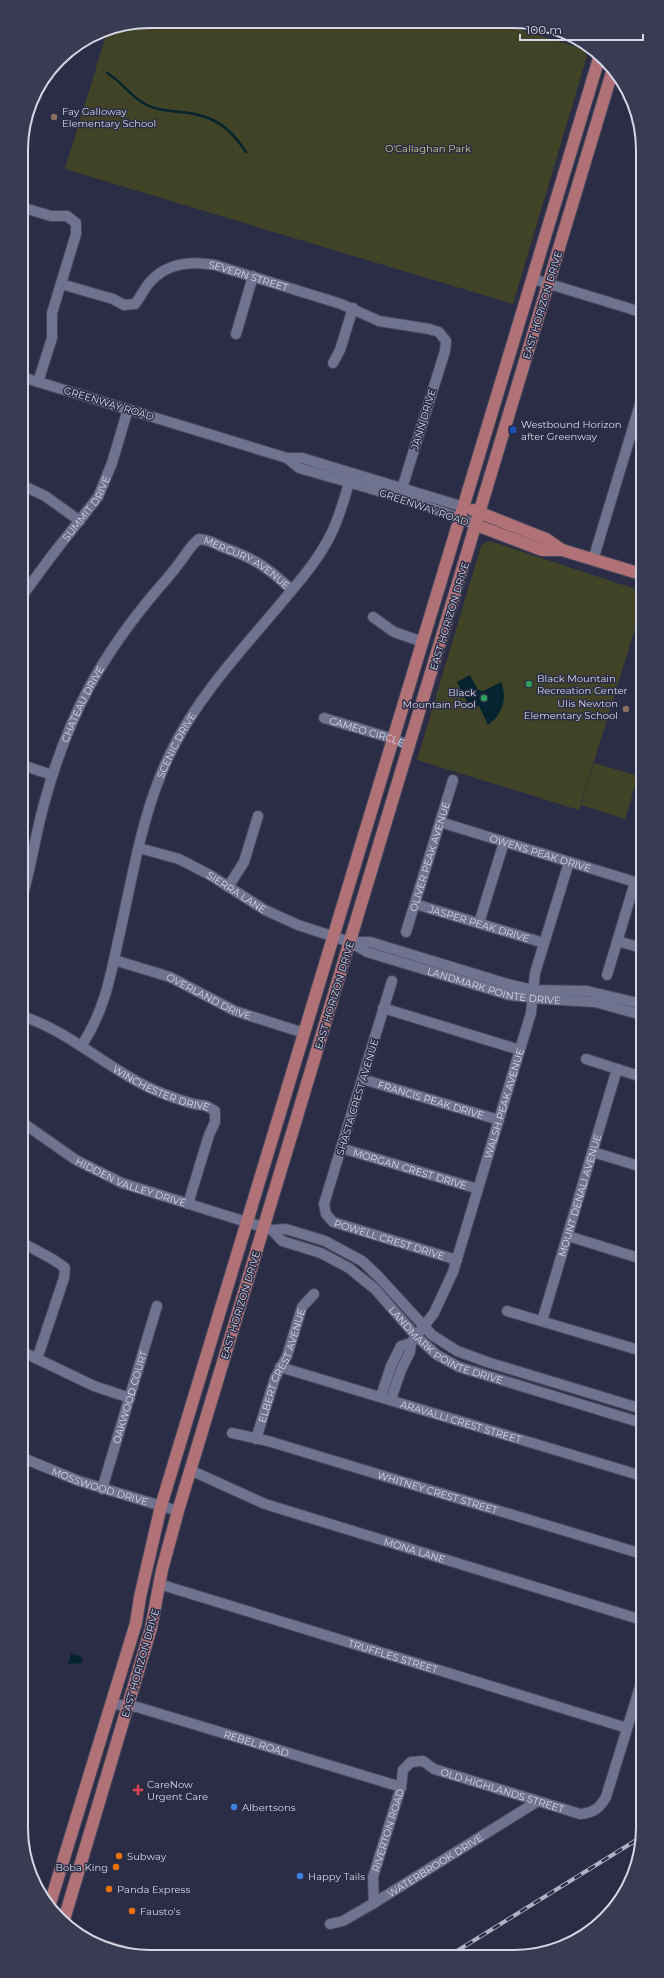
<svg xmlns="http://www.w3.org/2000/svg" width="664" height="1978" font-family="Montserrat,sans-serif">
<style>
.green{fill:#414326}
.water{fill:#05242f}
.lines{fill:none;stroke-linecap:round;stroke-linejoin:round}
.stream{stroke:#05242f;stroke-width:2.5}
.minor-casing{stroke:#46475c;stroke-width:12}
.major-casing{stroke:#46475c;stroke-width:14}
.minor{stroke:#707390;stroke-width:10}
.major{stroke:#b07277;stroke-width:12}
.rail-casing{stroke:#b1b3c5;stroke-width:4}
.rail{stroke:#2b2d46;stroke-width:2.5;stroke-dasharray:8;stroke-linecap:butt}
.education-dot{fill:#8d6e63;stroke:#2b2d46;stroke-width:1.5}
.transit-dot{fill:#1a4fb4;stroke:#2b2d46;stroke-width:1.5}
.leisure-dot{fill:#2e9e5b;stroke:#2b2d46;stroke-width:1.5}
.health-dot{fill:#e0444e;stroke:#2b2d46;stroke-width:1.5}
.shop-dot{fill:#3f7fe0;stroke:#2b2d46;stroke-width:1.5}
.food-dot{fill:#e8710a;stroke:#2b2d46;stroke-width:1.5}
.labels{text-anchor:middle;stroke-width:3;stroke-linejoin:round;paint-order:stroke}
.poi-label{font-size:10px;fill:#d5d7e7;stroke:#2b2d46;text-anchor:start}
.park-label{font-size:10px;fill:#cbd084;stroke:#2b2d46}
.street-label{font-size:10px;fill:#d5d7e7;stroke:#2b2d46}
.rim{fill:none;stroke:#d5d7e7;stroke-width:2}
</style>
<rect width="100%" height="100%" fill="#2b2d46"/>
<g class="green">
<polygon points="150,21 499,23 584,49 587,56 513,304 65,169 108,29"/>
<polygon points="490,541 641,591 641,609 579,810 417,760 481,546 486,542"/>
<polygon points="594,763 638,776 625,819 581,805"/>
</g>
<g class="water">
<path d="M470,675L478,690L483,691L501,682C508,699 502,715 488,725L479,706L471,710L457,682Z"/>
<polygon points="71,1654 81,1656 83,1660 82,1663 68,1664"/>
</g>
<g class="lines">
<path class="stream" d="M107,73C119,79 130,96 145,104C155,110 169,111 181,112C213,115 229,126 246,152"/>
<g class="minor-casing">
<g id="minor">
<polyline points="21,207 51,216 67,216 76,223 76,234 52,313 52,338 38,382"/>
<polyline points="533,279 641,312"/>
<path id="s1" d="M61,284L113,299L124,305L135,304C141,297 144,288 151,281C168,262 192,261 215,265L341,304L379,321L429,329L439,332L446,341L445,351L399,498"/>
<polyline points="236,334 253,276"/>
<polyline points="333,363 340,350 353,308"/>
<polyline points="22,377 287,458 302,458 464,507"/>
<path d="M287,458L299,468C358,485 419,501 476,525"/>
<polyline points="22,485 45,496 80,521"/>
<polyline points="593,560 641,401"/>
<path id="s2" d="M22,596L53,554L98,497L112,463L128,409"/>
<polyline points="373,617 394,632 423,642"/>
<path id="s3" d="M324,718L394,739L410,746"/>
<polyline points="22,765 52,775"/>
<path id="s4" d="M440,822L635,882L641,880"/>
<path id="s5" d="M139,848L179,859L210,875L265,910L298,925L350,942L367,952L509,995L544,999L595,1002L642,1015"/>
<polyline points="228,887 244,862 258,816"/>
<path id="s6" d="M22,898C32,864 36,830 46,797C69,714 102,655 157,590C165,581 173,572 180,562C187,553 190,546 199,539C212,540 214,544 225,548C256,559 268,568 292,590"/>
<path id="s7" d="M415,904L544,943"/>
<polyline points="479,923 504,842"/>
<path id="s8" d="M406,932L453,780"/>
<polyline points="617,941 642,948"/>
<polyline points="350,942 370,942 511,985 534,990 587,991 642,1004"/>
<path id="s9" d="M114,960L170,977L235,1011L304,1033"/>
<polyline points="607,975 635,882"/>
<path id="s10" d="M392,981L324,1204L326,1214L333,1222L457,1260"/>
<polyline points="383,1008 520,1050"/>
<path id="s11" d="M22,1016C68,1031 102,1064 144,1085C159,1093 174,1098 190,1103C203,1107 202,1102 215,1111V1122L209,1135L188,1204"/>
<path id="s12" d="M82,1045C104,1011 110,979 118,941C133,877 142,808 173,748C199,696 239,653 277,608C296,585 318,561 331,534C339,518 344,500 349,483"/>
<polyline points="586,1059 642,1077"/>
<path id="s13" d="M362,1079L499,1120"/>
<path id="s14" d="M23,1123L76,1160L122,1183L272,1230L286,1229L325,1241L362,1261L377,1275L432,1335L457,1351L487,1362L642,1409"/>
<path id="s15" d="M341,1148L478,1189"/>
<polyline points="593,1152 642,1167"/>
<path id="s16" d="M272,1230L282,1241L321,1253L349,1268L375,1289L416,1336L437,1355L459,1367L642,1423"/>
<polyline points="568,1236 642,1259"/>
<path d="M23,1243C36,1251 54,1258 65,1268L64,1278L37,1359"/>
<polyline points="507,1311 642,1351"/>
<path id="s17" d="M542,1321L617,1069"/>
<polyline points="23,1352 94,1386 130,1398"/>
<path id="s18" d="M280,1367L642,1476"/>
<polyline points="381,1396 391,1366 401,1346 411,1343"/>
<path id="s19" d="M391,1399L401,1370L410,1352L411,1343L434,1313L453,1272L531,1013L535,973L569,862"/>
<path id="s20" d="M232,1433L268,1441L642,1554"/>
<path id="s21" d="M256,1439L275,1378L287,1356L302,1307L314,1294"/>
<path id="s22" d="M23,1458L79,1481L178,1511"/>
<path id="s23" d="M190,1470L265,1504L642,1620"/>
<path id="s24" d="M102,1489L157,1306"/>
<path id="s25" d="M159,1584L627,1728"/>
<path id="s26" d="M112,1704L137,1707L401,1787"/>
<path id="s27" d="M374,1903L373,1877L401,1787L403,1770L411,1762L423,1761L434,1769L580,1814C593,1813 600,1808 606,1797L643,1677"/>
<path id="s28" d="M330,1924L343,1921L374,1903L538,1801"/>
</g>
</g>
<g class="major-casing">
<g id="major">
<polyline points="473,510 546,539 562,550"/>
<polyline points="476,525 542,550 562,550 641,574"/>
<polyline points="49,1907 136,1623 140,1597 161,1506 600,55"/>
<polyline points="63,1923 151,1628 162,1570 178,1511 613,69"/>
<polyline points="90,1942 133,1955"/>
</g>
</g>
<use href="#minor" class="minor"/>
<use href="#major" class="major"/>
<g class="rail-casing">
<polyline id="rail" points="452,1954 643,1836"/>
</g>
<use href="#rail" class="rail"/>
</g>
<g class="education-dot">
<circle cx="54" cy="117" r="4"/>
<circle cx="626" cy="709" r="4"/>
</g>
<rect class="transit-dot" x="509" y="426" width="8" height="8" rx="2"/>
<g class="leisure-dot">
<circle cx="529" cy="684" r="4"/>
<circle cx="484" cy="698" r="4"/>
</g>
<path class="health-dot" d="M136 1784h4v4h4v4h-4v4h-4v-4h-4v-4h4z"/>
<g class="shop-dot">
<circle cx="234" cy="1807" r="4"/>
<circle cx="300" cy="1876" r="4"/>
</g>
<g class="food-dot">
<circle cx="119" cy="1856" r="4"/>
<circle cx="116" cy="1867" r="4"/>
<circle cx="109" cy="1889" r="4"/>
<circle cx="132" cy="1911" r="4"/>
</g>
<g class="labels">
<g class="poi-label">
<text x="62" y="115">Fay Galloway<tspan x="62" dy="12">Elementary School</tspan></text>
<text x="521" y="428">Westbound Horizon<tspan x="521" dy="12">after Greenway</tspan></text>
<text x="537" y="682">Black Mountain<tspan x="537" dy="12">Recreation Center</tspan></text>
<text x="476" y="696" text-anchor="end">Black<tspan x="476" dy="12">Mountain Pool</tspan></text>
<text x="618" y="707" text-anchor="end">Ulis Newton<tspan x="618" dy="12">Elementary School</tspan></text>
<text x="147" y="1788">CareNow<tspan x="147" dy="12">Urgent Care</tspan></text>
<text x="242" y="1811">Albertsons</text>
<text x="127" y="1860">Subway</text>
<text x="108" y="1871" text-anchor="end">Boba King</text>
<text x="308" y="1880">Happy Tails</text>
<text x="117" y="1893">Panda Express</text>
<text x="140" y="1915">Fausto's</text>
</g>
<g class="park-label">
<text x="428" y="152">O'Callaghan Park</text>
</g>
<g class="street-label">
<text dy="4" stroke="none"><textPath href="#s1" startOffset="210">SEVERN STREET</textPath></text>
<text transform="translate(542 305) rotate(-73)" y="4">EAST HORIZON DRIVE</text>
<text transform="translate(109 403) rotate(17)" y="4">GREENWAY ROAD</text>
<text transform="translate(423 419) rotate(-73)" y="4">JANN DRIVE</text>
<text transform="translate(424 507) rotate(19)" y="4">GREENWAY ROAD</text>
<text dy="4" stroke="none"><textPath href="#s2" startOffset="109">SUMMIT DRIVE</textPath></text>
<text dy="4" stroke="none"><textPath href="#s6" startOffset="461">MERCURY AVENUE</textPath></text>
<text transform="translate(449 616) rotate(-73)" y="4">EAST HORIZON DRIVE</text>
<text dy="4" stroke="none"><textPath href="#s6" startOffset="204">CHATEAU DRIVE</textPath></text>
<text dy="4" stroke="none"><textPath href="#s3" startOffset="45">CAMEO CIRCLE</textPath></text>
<text dy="4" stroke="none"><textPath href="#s12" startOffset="316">SCENIC DRIVE</textPath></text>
<text dy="4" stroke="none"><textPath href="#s4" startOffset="105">OWENS PEAK DRIVE</textPath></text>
<text dy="4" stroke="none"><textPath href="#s8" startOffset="79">OLIVER PEAK AVENUE</textPath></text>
<text dy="4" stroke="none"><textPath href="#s5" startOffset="108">SIERRA LANE</textPath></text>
<text dy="4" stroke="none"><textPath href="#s7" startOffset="67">JASPER PEAK DRIVE</textPath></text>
<text dy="4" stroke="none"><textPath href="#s5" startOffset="384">LANDMARK POINTE DRIVE</textPath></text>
<text transform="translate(334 995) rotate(-73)" y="4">EAST HORIZON DRIVE</text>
<text dy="4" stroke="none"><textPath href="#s9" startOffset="102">OVERLAND DRIVE</textPath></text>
<text dy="4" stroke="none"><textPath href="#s11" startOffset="158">WINCHESTER DRIVE</textPath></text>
<text transform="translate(357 1097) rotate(-73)" y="4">SHASTA CREST AVENUE</text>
<text dy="4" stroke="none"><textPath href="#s13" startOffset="72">FRANCIS PEAK DRIVE</textPath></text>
<text dy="4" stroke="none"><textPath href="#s19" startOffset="319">WALSH PEAK AVENUE</textPath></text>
<text dy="4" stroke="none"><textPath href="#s15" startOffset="72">MORGAN CREST DRIVE</textPath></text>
<text dy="4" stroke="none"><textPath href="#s14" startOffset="124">HIDDEN VALLEY DRIVE</textPath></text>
<text dy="4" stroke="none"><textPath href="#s17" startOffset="131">MOUNT DENALI AVENUE</textPath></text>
<text dy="4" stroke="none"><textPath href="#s10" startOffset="313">POWELL CREST DRIVE</textPath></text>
<text transform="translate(240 1305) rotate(-73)" y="4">EAST HORIZON DRIVE</text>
<text dy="4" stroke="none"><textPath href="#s16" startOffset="214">LANDMARK POINTE DRIVE</textPath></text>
<text dy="4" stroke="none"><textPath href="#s21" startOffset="78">ELBERT CREST AVENUE</textPath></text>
<text dy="4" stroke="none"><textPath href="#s24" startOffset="96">OAKWOOD COURT</textPath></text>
<text dy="4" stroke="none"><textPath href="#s18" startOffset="189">ARAVALLI CREST STREET</textPath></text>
<text dy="4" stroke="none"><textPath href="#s22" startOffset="82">MOSSWOOD DRIVE</textPath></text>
<text dy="4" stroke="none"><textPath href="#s20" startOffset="214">WHITNEY CREST STREET</textPath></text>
<text dy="4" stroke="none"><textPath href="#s23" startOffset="239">MONA LANE</textPath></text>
<text dy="4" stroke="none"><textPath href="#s25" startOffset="245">TRUFFLES STREET</textPath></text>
<text transform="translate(140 1663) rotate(-74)" y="4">EAST HORIZON DRIVE</text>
<text dy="4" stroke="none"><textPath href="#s26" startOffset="150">REBEL ROAD</textPath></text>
<text dy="4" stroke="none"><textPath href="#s27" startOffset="246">OLD HIGHLANDS STREET</textPath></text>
<text dy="4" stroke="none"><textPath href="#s27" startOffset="75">RIVERTON ROAD</textPath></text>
<text dy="4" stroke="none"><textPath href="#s28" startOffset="121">WATERBROOK DRIVE</textPath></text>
</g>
</g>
<path d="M0 0H664V1978H0ZM150 28H514A122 122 0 0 1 636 150V1828A122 122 0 0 1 514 1950H150A122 122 0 0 1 28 1828V150A122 122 0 0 1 150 28Z" fill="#393b53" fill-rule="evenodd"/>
<path class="rim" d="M150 28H514A122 122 0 0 1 636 150V1828A122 122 0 0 1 514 1950H150A122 122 0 0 1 28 1828V150A122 122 0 0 1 150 28Z"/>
<path d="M520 34v6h123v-6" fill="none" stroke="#d5d7e7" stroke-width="2"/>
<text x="526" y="34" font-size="12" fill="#d5d7e7" stroke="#2b2d46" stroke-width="3" paint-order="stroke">100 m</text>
</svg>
